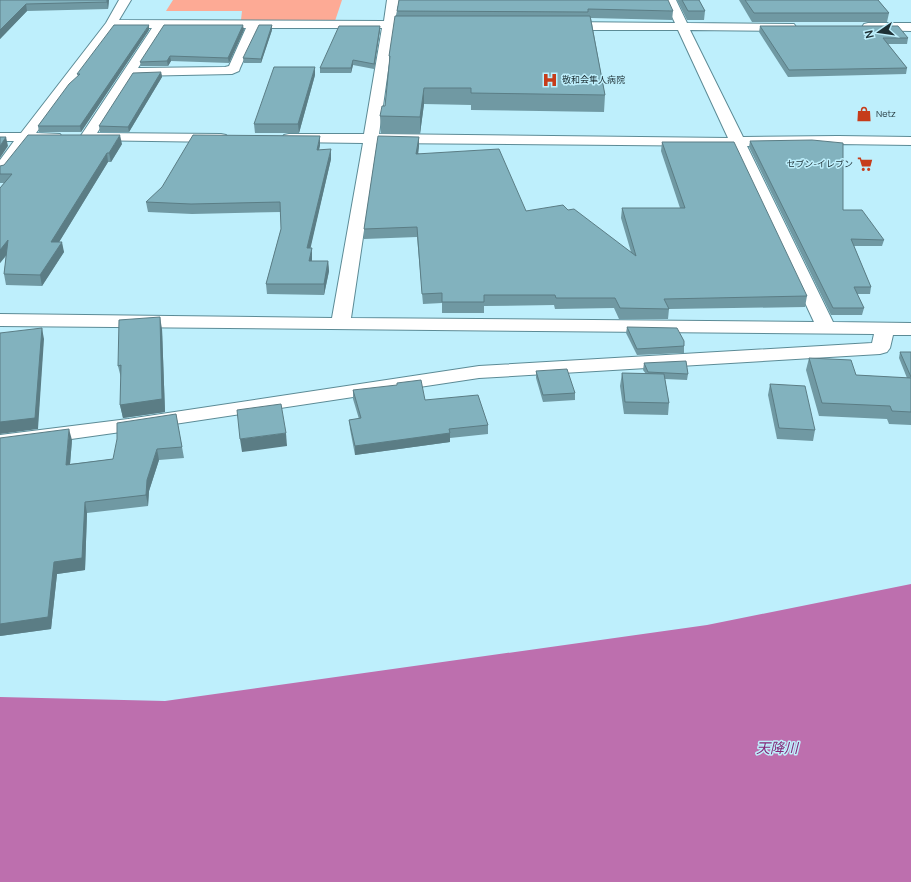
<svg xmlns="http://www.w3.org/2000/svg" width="911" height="882" font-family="Manrope,'Noto Sans JP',sans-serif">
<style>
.green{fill:#fdaa95}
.water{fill:#bd6fae}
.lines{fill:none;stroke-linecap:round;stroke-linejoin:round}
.minor-casing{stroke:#5c8b96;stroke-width:2}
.minor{fill:#fff;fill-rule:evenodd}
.wall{fill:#7099a3}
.shaded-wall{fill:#5b7d85}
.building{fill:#82b2be;stroke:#5b7d85}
.labels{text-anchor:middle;stroke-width:3;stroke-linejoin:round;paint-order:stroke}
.far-poi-label{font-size:9px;fill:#1d3035;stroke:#beeffc;text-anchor:start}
.near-water-label{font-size:14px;font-style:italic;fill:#852777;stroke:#beeffc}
</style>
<rect width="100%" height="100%" fill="#beeffc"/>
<polygon class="green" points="173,0 342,0 335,21 241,20 242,11 166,11"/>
<polygon class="water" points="911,584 911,882 0,882 0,697 165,701 707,625"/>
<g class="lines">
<g class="minor-casing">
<g id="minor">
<path d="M119,0H131L119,20L384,21L387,0H399L395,21H424L428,22L430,25L428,28L424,29L394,28L379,134L728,138L678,30H562L558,29L556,26L558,23L562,22L675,23L664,0H676L687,23L794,24L796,27L794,30L790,31L690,30L743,137L838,136L911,137V145L838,144L747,146L833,322L911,323V335H893L890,348L887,352L880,354L479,378L128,431L0,449V435L128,419L479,366L872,343L874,334L0,326V314L332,318L363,143L289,142L284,141L282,138L284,135L289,134H364L382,28H258L240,68L239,71L232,74L133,76L97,133L221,134L226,135L228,138L226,141L221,142L82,140L80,137L152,28H114L36,133L60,134L62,137L60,140L29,141L5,173L0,175V160L14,141H0V133H21L106,23ZM164,28H246L229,66L225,67L138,68ZM377,143L732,146L814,322L351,318Z"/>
<polygon points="868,23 911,23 911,31 864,30 862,27 864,24"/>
</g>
</g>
<use href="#minor" class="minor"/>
</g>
<g class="wall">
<polygon points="0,0 109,0 108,9 27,11 0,39"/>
<polygon points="399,0 673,11 672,20 591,18 605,95 604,112 471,110 471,105 424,104 420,134 381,134 380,116 385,106 389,65 389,56 397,16 397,11"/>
<polygon points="677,0 699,0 705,11 704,20 687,20"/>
<polygon points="739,0 878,0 889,13 887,22 752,22"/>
<polygon points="380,26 380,30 374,69 353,65 351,73 320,73 320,68"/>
<polygon points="760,26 908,38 907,44 888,44 907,68 906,74 788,77 759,32"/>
<polygon points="149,30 81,132 39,132 38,126 78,76 77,74"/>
<polygon points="244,30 229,63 171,61 168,66 141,66 140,62"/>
<polygon points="272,30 261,63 244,63 243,58"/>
<polygon points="161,72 162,77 129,132 100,132 99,126"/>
<polygon points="315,75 299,133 255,133 254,124"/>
<polygon points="419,137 419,146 418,153 526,211 568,210 631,252 621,218 622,208 680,208 661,151 662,142 807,296 805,307 669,309 668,319 619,319 614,308 555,309 554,305 484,306 484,313 442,313 442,303 423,304 417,237 364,239 364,229"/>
<polygon points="750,141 884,240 882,246 854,246 871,287 870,294 857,294 864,308 862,315 831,315 749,147"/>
<polygon points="122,144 111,162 108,162 59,242 64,252 42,286 6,285 4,274 6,256 0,263 0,188 4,183 0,183 0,166"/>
<polygon points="320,145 319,150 331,159 310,248 312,259 312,261 328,261 329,271 324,295 267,294 266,284 281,229 281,212 192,214 148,212 146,202"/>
<polygon points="627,327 684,346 684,353 637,355 626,333"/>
<polygon points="162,329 165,412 123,418 120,405 121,378 118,366"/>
<polygon points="900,352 911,352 911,425 889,424 887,419 819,416 806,370 809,358 856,375 907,378 899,358"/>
<polygon points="644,363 688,374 687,380 665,379 669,403 668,415 624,414 620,386 622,373 646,374 643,370"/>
<polygon points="536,371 575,393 575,400 543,402 536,378"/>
<polygon points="770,384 815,430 813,441 777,439 768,395"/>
<polygon points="353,390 425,400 488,425 488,434 450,438 450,442 355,455 350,429 349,420 359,419 353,399"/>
<polygon points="176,414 184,458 159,460 149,491 148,506 87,513 85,570 57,574 51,629 0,636 72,440 70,464 113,459"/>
</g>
<g class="shaded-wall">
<polygon points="107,0 109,0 108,9 107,2"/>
<polygon points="26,4 27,11 0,39 0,30"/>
<polygon points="149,25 149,30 81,132 80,126"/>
<polygon points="243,25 244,30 229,63 228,58"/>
<polygon points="272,25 272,30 261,63 261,59"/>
<polygon points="380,26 380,30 374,69 374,64"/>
<polygon points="170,56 171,61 168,66 167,61"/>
<polygon points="353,60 353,65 351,73 351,68"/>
<polygon points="315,67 315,75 299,133 298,124"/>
<polygon points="161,72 162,77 129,132 128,127"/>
<polygon points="424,88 424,104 420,134 420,117"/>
<polygon points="120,135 122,144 111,162 109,153"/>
<polygon points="320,136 320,145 317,159 317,150"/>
<polygon points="6,137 8,146 0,158 0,146"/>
<polygon points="419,137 419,146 417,163 416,154"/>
<polygon points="331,149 331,159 308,259 307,248"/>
<polygon points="107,153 108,162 53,252 51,242"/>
<polygon points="8,240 10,250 0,263 0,250"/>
<polygon points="62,242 64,252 42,286 40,275"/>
<polygon points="312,248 312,259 310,271 309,261"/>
<polygon points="328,261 329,271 324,295 324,284"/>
<polygon points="160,317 162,329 165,412 123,418 120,405"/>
<polygon points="42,328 44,339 38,429 0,434 0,422"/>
<polygon points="69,429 72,440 69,476 66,465"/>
<polygon points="286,433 287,446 242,452 240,439"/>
<polygon points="450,433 450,442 355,455 355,446"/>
<polygon points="157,449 159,460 149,491 148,506 146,495 147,480"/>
<polygon points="85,502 87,513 85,570 57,574 51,629 0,636 0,624 54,562"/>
</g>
<g class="building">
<polygon points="0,0 107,0 107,2 26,4 0,30"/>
<polygon points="399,0 668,0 673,11 588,9 588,12 397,11"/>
<polygon points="682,0 699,0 705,11 688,11"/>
<polygon points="745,0 878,0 889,13 754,13"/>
<polygon points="395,16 590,16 605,95 471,93 471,88 424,88 420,117 380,116 382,106 385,106 390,56 389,56"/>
<polygon points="114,25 149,25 80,126 38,126 69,84 80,74 77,74"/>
<polygon points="164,25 243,25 228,58 170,56 167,61 140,62"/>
<polygon points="259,25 272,25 261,59 243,58"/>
<polygon points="339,26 380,26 374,64 353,60 351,68 320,68"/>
<polygon points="760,26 898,26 908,38 883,38 907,68 789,70"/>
<polygon points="274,67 315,67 298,124 254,124"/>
<polygon points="161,72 128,127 99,126 133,73"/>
<polygon points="28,135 120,135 109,153 107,153 51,242 62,242 40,275 4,274 8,240 0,250 0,188 12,174 0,174 0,166 4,165"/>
<polygon points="193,135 320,136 317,150 331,149 307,248 312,248 309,261 328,261 324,284 266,284 281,229 280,202 191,204 146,202 162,187"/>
<polygon points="378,136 419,137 416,154 499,149 526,211 563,205 568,210 574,209 636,256 622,208 685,208 662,142 734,142 807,296 664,299 669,309 620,308 615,298 556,298 555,295 484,295 484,302 442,302 442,293 422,294 417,227 364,229"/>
<polygon points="0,137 6,137 0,146"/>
<polygon points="812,140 843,143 843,210 862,210 884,240 851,239 871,287 854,287 864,308 833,308 750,141"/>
<polygon points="160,317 162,399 120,405 121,365 118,366 119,320"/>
<polygon points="627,327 677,328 684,341 684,346 637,349"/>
<polygon points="42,328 35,418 0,422 0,333"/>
<polygon points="900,352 911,352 911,377"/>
<polygon points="809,358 851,360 856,375 911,378 911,412 892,411 890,406 822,403"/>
<polygon points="686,361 688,374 648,372 644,363"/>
<polygon points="567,369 575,393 543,395 536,371"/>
<polygon points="622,373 664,374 669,403 625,402"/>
<polygon points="421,380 425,400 478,395 488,425 449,429 450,433 355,446 349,420 361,418 353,390 397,385 397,383"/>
<polygon points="770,384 805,386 815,430 779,428"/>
<polygon points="281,404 286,433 240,439 237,410"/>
<polygon points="176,414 182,447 157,449 147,480 146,495 85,502 82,558 54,562 48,617 0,624 0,438 69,429 66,465 113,459 117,439 117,423"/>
</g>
<defs>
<g id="hospital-bare" transform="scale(1.2)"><path d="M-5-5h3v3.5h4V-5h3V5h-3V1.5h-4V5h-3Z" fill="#c63c1a" stroke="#beeffc" stroke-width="2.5" paint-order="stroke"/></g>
<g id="shop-bare" transform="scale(1.2)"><path d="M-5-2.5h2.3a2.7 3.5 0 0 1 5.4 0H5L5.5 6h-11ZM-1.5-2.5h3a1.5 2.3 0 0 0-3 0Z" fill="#c63c1a" stroke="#beeffc" stroke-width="2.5" paint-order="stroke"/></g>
<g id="supermarket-bare" transform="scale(1.2)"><path d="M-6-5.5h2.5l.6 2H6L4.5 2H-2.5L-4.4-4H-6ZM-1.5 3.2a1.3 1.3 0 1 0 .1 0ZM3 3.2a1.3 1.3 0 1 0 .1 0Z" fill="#c63c1a" stroke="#beeffc" stroke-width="2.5" paint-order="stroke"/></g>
</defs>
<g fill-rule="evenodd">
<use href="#hospital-bare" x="550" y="80"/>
<use href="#shop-bare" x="864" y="114"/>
<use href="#supermarket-bare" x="865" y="164"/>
</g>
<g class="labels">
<g class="far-poi-label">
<text x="562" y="83">敬和会隼人病院</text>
<text x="876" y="117">Netz</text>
<text x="853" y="167" text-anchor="end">セブン-イレブン</text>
</g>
<g class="near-water-label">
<text x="777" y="753">天降川</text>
</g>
</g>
<g transform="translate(879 32) rotate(257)" stroke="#beeffc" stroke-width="3" paint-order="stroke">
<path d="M0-3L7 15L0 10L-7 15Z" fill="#1d3035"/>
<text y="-6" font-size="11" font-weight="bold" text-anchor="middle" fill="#1d3035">N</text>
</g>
</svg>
